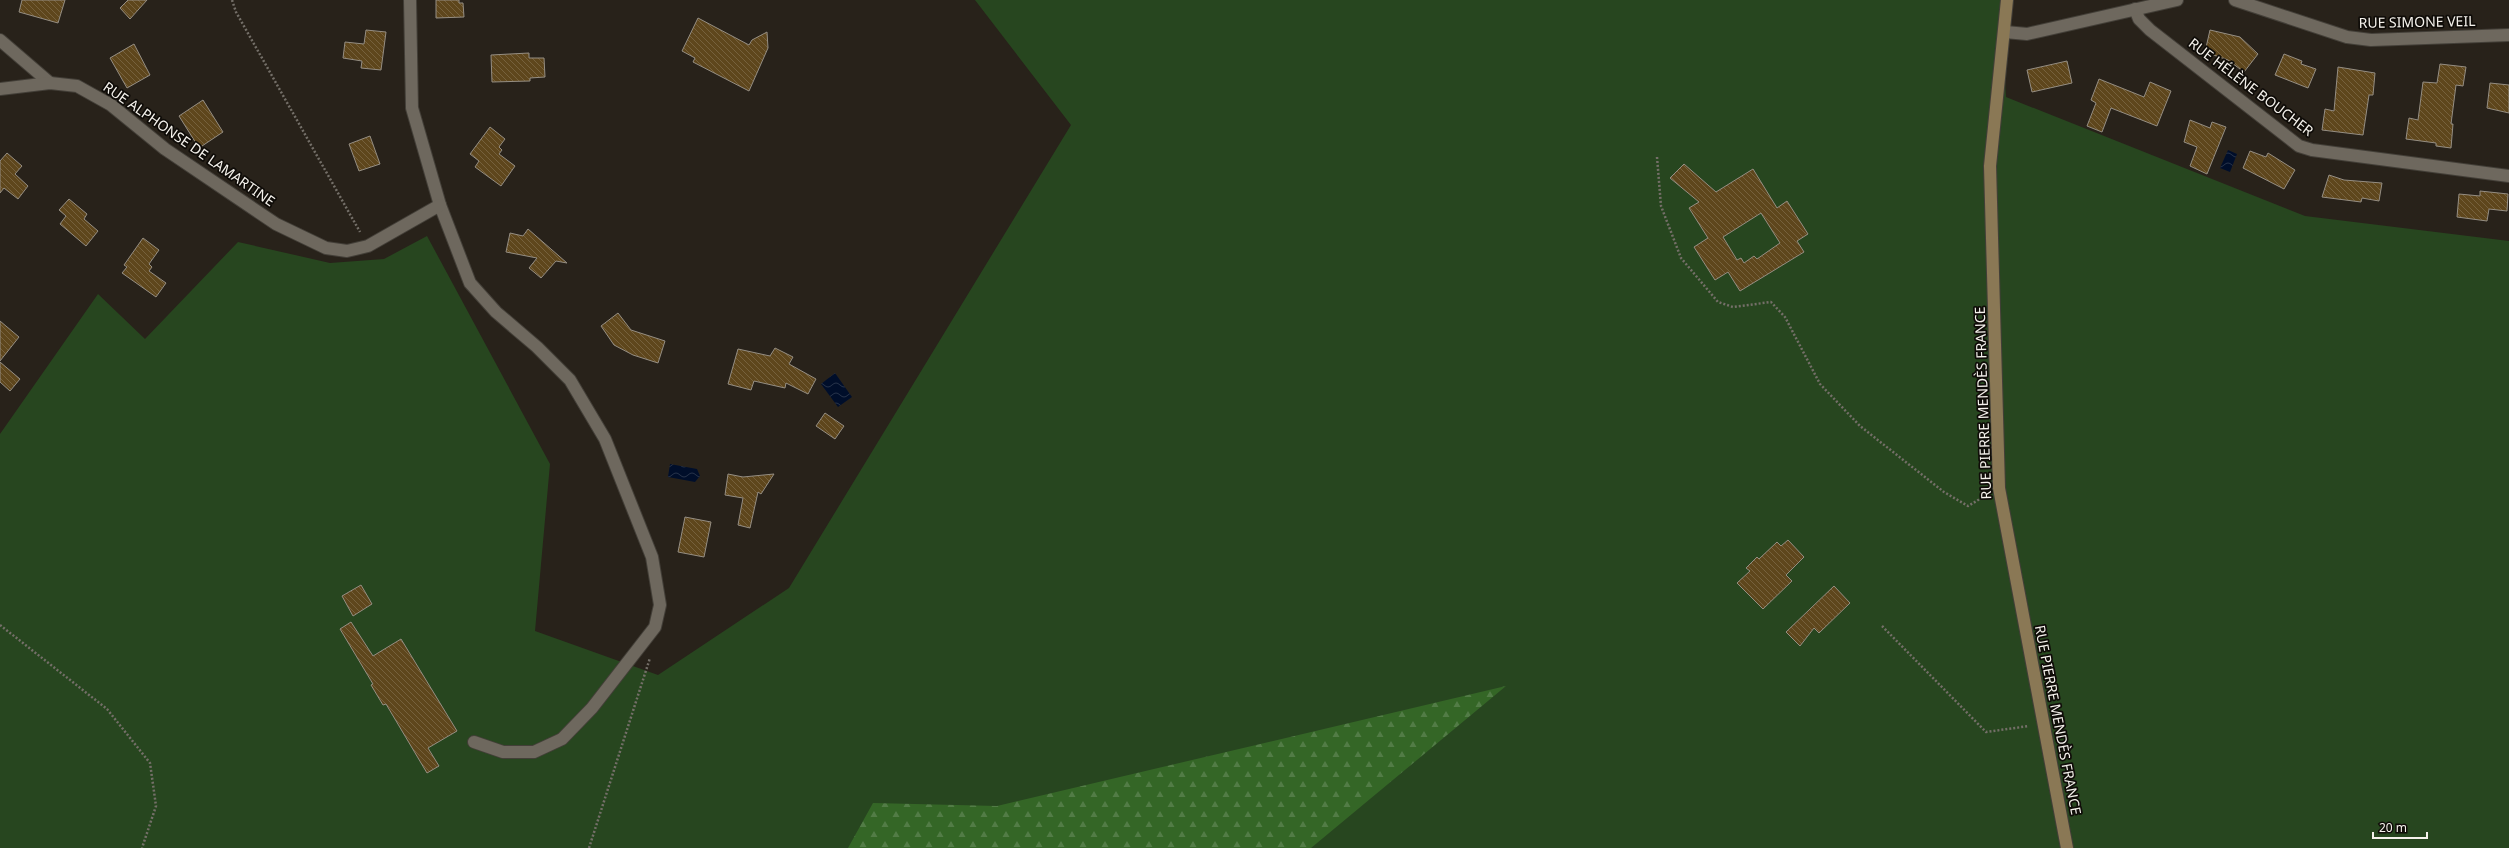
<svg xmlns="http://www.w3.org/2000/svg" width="2509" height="848" font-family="'Noto Sans',sans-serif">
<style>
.grass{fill:#27461f}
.forest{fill:url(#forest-firs)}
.water{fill:url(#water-waves)}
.building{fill:url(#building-back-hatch);stroke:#958e83;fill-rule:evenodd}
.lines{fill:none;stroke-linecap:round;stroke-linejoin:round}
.street-casing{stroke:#433f38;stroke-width:14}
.secondary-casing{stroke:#433f38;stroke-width:14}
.path{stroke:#746f68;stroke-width:2.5;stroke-dasharray:2 2;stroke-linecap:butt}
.street{stroke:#6e685e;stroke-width:12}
.secondary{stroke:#8a7855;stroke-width:12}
.labels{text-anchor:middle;stroke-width:3.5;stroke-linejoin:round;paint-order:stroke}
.street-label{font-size:14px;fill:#f5f2ec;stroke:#0f0c08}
</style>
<defs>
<pattern id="forest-firs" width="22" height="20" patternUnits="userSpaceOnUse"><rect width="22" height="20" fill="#346626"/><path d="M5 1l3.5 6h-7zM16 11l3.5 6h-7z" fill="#527c46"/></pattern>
<pattern id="water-waves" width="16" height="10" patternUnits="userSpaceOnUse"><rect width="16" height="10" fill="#000e2a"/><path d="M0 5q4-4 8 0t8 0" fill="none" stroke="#263249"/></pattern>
<pattern id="building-back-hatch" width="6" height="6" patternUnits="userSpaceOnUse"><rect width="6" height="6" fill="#5e461c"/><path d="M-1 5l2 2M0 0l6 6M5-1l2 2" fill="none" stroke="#76613d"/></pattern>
</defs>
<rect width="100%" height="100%" fill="#28221a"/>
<polygon class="grass" points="975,0 2000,0 2006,97 2305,216 2509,241 2509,848 0,848 0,434 98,294 145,339 238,242 330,263 384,259 427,236 550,464 535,631 658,675 789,588 1071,125"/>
<polygon class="forest" points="1506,686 1311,848 848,848 873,803 997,806"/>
<g class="water">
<polygon points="2228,150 2237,154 2230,172 2220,168"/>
<polygon points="835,373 852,397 838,407 821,384"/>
<polygon points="670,464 697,469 700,476 695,482 668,477"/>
</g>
<g class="building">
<polygon points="22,0 65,0 58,23 19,12"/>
<polygon points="128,0 147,0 130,19 120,8"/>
<polygon points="436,0 459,0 459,3 463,3 464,17 436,18"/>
<polygon points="698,18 749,45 752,40 767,32 768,48 749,91 693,62 695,58 682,51"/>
<polygon points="366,30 386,32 381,70 361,68 362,61 343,58 345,42 364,44"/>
<polygon points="2210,30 2240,37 2258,54 2244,72 2228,60 2205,52"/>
<polygon points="134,44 150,75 127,88 110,58"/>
<polygon points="529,53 529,58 544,58 545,77 530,78 530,81 492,82 491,55"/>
<polygon points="2284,54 2302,61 2301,64 2316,69 2308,88 2275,75"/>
<polygon points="2067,61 2072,83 2032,92 2027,70"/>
<polygon points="2440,64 2466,67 2463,86 2456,85 2451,124 2453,124 2451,148 2436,146 2436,143 2406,139 2409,118 2418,120 2423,82 2437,83"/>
<polygon points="2338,67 2375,73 2373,95 2369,95 2363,135 2322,130 2325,109 2334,111"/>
<polygon points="2099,79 2144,97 2150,82 2171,91 2157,126 2111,108 2102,132 2087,126 2096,103 2091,100"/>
<polygon points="2490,83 2509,85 2509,113 2487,108"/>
<polygon points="203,100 223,132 199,148 179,116"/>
<polygon points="2190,120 2210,128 2212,122 2226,127 2207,174 2190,166 2197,147 2184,142"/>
<polygon points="490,127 505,139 499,147 502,150 499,154 515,166 501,186 475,167 479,161 470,154"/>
<polygon points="370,136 380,164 359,171 349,144"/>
<polygon points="2250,151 2266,157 2268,153 2295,170 2284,189 2243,168"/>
<polygon points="7,153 22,166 15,174 28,186 18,199 4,188 0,193 0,161"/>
<path d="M1684,164L1716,192L1753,169L1777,208L1787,201L1808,234L1797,241L1804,252L1740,291L1728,272L1715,280L1694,247L1708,238L1689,208L1699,202L1670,178ZM1761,213L1780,243L1757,259L1754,256L1744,263L1741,258L1737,260L1723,237Z"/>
<polygon points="2329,175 2344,180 2382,183 2379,201 2362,198 2361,202 2322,197"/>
<polygon points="2480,191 2508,194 2507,211 2489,209 2487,221 2457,217 2459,194 2480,196"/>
<polygon points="69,199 87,214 84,219 98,231 86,246 60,224 66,216 59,210"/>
<polygon points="528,229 559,256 567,263 556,261 541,278 529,268 537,258 506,252 510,233 523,236"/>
<polygon points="143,238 159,250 149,264 152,267 149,271 166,283 156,297 122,273 127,267 124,265"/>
<polygon points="618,313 631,330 665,341 658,363 633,355 614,345 601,326"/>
<polygon points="0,321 19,337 0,361"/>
<polygon points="775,348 793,357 789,364 816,379 808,394 786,383 785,388 754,381 751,390 728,384 738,349 770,356"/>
<polygon points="0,362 20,379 10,391 0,382"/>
<polygon points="825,413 844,426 835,439 816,426"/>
<polygon points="728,474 743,477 774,474 761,494 758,492 750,528 738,525 743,498 725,495"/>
<polygon points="685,517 711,522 704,557 678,552"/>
<polygon points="1788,540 1804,557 1786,575 1792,581 1763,609 1737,583 1750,571 1746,568 1757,557 1759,559 1777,542 1781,546"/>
<polygon points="361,585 372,604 353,616 342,596"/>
<polygon points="1834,586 1850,603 1819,633 1814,628 1800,646 1786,632"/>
<polygon points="351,622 373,656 401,639 457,731 428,748 439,766 427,773 386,704 383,705 371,685 373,684 340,629"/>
</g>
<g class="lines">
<g class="street-casing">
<g id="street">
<polyline points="410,0 412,108 440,205 470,283 496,312 537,347 570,380 605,439 652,557 660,605 655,627 592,708 562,739 534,752 503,752 474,742"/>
<polyline points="2235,0 2347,37 2371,40 2509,35"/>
<polyline points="2135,9 2139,19 2150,30 2299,146 2312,150 2509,176"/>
<polyline points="2005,32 2027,34 2177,0"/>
<polyline points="0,40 50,83"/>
<polyline points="0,89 50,83 77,86 111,105 165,149 276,224 326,248 347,251 368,246 440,205"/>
</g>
</g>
<g class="secondary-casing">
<polyline id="secondary" points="2007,0 1990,166 1999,488 2067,848"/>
</g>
<g class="path">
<polyline points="232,0 236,12 360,232"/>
<polyline points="1657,157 1661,206 1681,258 1718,302 1733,307 1771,302 1785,317 1820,384 1860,426 1944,492 1968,506 1985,496"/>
<polyline points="0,625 107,709 150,763 156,806 142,848"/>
<polyline points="1882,626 1986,732 2029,726"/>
<polyline points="589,848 650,658"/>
</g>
<use href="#street" class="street"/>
<use href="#secondary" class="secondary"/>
</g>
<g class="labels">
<g class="street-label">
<text transform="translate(2417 22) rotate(-1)" y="5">RUE SIMONE VEIL</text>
<text transform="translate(2251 87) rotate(37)" y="5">RUE HÉLÈNE BOUCHER</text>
<text transform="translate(189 144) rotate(35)" y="5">RUE ALPHONSE DE LAMARTINE</text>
<text transform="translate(1983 403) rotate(-92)" y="5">RUE PIERRE MENDÈS FRANCE</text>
<text transform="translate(2058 720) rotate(79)" y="5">RUE PIERRE MENDÈS FRANCE</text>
</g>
</g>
<path d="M2373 832v6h54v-6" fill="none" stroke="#f5f2ec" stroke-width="2"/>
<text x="2379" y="832" font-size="12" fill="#f5f2ec" stroke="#0f0c08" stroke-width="3" paint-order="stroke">20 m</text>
</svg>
